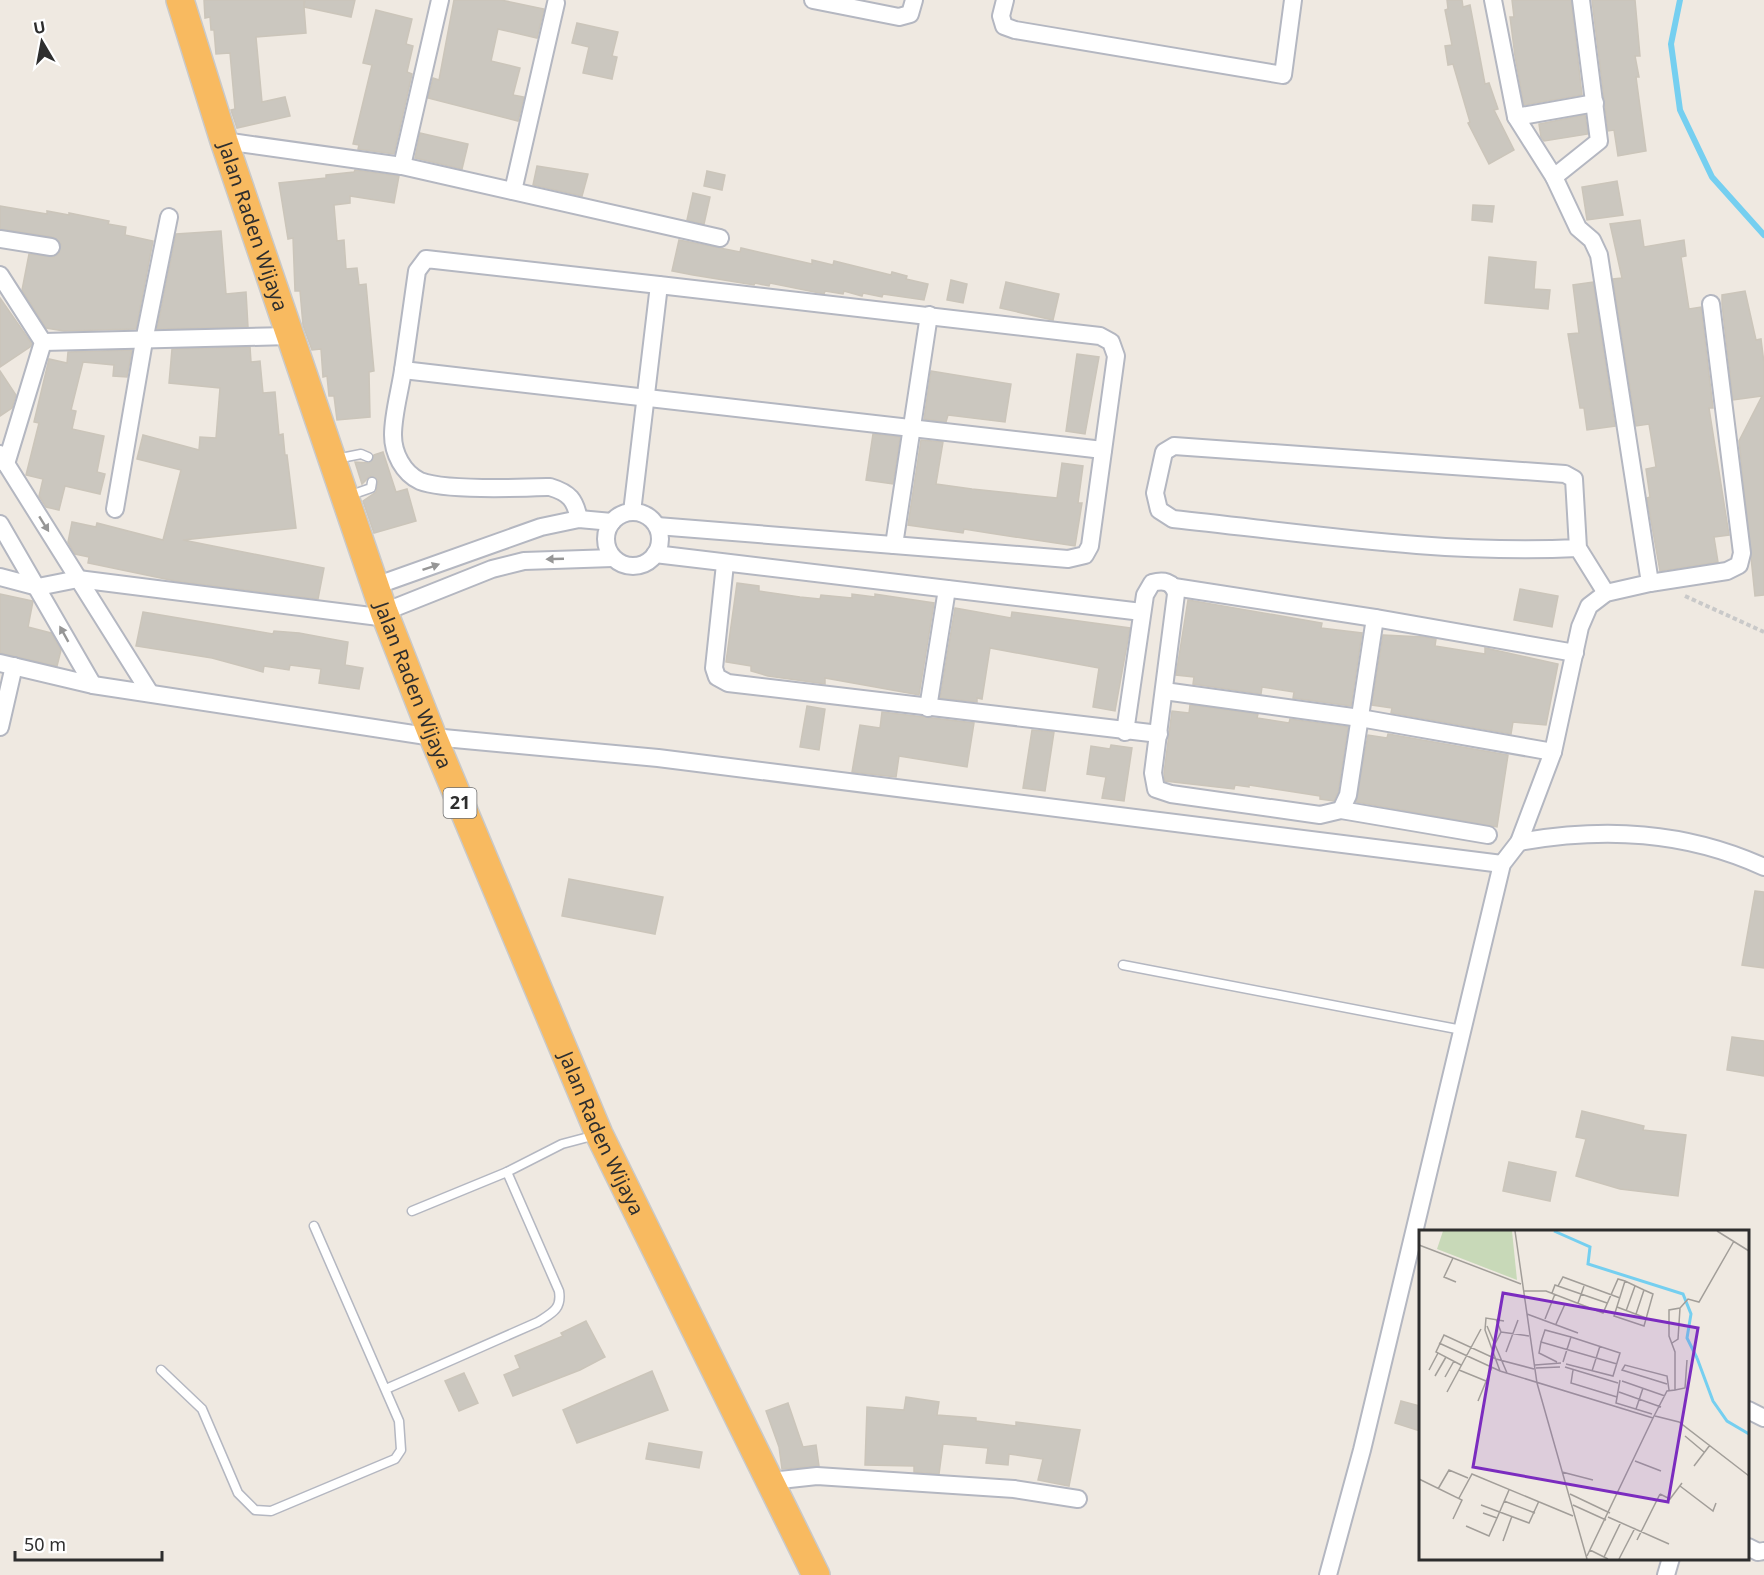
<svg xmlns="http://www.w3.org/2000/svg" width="1764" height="1575" font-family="'Noto Sans',sans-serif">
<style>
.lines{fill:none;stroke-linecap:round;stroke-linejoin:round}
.stream{stroke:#75cff0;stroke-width:6}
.building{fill:#cbc7bf;stroke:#cbc5ba;stroke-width:1.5}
.service-casing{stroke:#b4b7c1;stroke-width:11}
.minor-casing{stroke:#b4b7c1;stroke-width:20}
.trunk-casing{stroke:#c9c9c9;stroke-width:30}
.path{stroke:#c9c9c9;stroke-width:4;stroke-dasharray:4.5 3;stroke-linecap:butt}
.service{stroke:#fff;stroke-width:8}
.minor{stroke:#fff;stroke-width:16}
.trunk{stroke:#f8ba60;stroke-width:27}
.oneway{fill:#969696}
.labels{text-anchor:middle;stroke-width:4.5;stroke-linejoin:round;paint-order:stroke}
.shield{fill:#fff;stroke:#6d6d6d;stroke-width:1.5}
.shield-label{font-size:18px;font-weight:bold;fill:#2e2e2e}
.street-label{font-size:20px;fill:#2e2e2e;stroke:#fff}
.inset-river{fill:none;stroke:#75cff0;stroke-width:3}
.inset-road{fill:none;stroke:#a29e99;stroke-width:1.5}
.view{fill:#7b2cbf;fill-opacity:0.15;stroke:#7b2cbf;stroke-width:3}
.inset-edge{fill:none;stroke:#2e2e2e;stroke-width:3}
</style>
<rect width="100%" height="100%" fill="#efe9e1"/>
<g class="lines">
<polyline class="stream" points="1680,0 1671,44 1680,110 1712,177 1764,235"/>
</g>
<g class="building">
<polygon points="204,0 304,0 304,6 305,0 355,0 351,17 304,7 306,33 256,37 262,102 285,97 290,116 237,128 231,110 235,109 230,53 216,54 214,30 211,30 210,17 205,18"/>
<polygon points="454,0 501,0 544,9 537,38 498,29 491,61 520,68 513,95 524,97 518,121 428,98 433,78 439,80"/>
<polygon points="1447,0 1462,0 1463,7 1470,5 1485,84 1489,83 1498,109 1494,110 1514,150 1489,164 1468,123 1470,122 1453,64 1448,65 1445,46 1452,45 1445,10 1448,9"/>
<polygon points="1512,0 1571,0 1582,95 1524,105 1515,56 1510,17 1514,17"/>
<polygon points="1592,0 1635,0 1640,56 1635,56 1639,77 1636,77 1646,151 1618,156 1614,130 1608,131"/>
<polygon points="376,10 412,19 406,44 413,46 407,72 412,74 394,154 358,149 359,145 353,144 372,65 363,63"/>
<polygon points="577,23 618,32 612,56 617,57 612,79 583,73 589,47 572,43"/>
<polygon points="1585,115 1588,134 1544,141 1541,137 1539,124"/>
<polygon points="420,133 468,144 462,169 415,158"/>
<polygon points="537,166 588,174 582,196 533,185"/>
<polygon points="355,170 399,176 394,203 350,196 350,203 334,205 337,241 344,240 346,269 357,268 359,285 366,284 374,371 369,372 370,417 337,420 334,396 329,396 327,376 323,377 321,349 312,350 303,325 300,291 295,291 293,238 288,239 279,183 326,178 326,175 354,172"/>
<polygon points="707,171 725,175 722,190 704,186"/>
<polygon points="1617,181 1623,215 1587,220 1582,187"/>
<polygon points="693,193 710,197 704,224 687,220"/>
<polygon points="1473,205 1494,206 1492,222 1472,220"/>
<polygon points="0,206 47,214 47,211 69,215 69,213 109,221 108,224 126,227 125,235 153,241 136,329 64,331 46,328 22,290 29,254 54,257 59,253 61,244 53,237 0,229"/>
<polygon points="1640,220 1644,247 1684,240 1686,256 1681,257 1689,309 1701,307 1713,408 1709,408 1729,535 1714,537 1718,562 1660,571 1647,498 1650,497 1646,469 1656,467 1649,424 1636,426 1613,279 1622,278 1610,224"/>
<polygon points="221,231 226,294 246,292 248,327 157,329 176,234"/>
<polygon points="679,240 740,252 741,248 812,264 812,260 833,265 834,261 891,275 892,272 907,276 906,279 928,284 924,300 883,294 882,297 863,293 862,296 844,291 843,294 825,291 824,294 770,283 769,286 755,283 754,285 693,275 672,271"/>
<polygon points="1489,257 1536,262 1534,289 1550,290 1548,309 1485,303"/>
<polygon points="951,280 967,284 963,303 947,300"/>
<polygon points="1006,282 1059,294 1053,320 1000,308"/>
<polygon points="1593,282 1615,426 1587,430 1584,408 1580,408 1568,334 1579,333 1573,285"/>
<polygon points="1745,291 1756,340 1761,339 1764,363 1764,595 1755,596 1739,441 1762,396 1733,400 1722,304 1722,295"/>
<polygon points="0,298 32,344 30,347 0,367"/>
<polygon points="250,347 251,362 260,361 263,393 275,392 279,435 283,434 285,455 287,455 296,528 183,540 324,568 318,599 175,581 88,563 89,557 75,554 68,542 72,522 96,527 97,523 163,540 181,470 137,459 143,435 199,450 200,437 216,438 220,388 169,383 172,349"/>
<polygon points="132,350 127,377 113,376 114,365 83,362 71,410 76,411 72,429 104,436 97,472 105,474 100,494 65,486 59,510 46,507 39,496 43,479 26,475 39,423 34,422 49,359 67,363 68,352"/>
<polygon points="1077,354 1099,357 1085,434 1066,431"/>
<polygon points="0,371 16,395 12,408 0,416"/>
<polygon points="931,371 1011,384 1005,422 948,415 946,422 924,419"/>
<polygon points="873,434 900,437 893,484 866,480"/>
<polygon points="921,440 943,442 936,484 972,489 1057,498 1062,463 1083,466 1078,503 1082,503 1075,546 989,533 964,529 963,533 908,525"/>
<polygon points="383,452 396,492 407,489 416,521 374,533 363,501 376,492 378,480 370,476 362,484 355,462 369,463 374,455"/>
<polygon points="737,583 759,586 759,591 800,597 820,599 821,595 852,598 852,594 875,597 875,594 934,603 919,695 825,678 825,684 768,676 751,671 751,666 726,662"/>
<polygon points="1520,589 1558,596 1552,627 1514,620"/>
<polygon points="0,594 33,601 28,627 51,633 61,650 57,666 0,653"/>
<polygon points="1188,600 1322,623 1321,628 1362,633 1351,706 1293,698 1294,692 1262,687 1261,694 1193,684 1194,677 1176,675"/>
<polygon points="955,608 1011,618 1012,612 1130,628 1115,711 1093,707 1099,668 990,648 982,699 977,698 977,702 940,698"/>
<polygon points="143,612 273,634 274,631 299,633 348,642 345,665 363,668 359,689 319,683 321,669 290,665 289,670 264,666 263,672 212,658 136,646"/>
<polygon points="1383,635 1424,637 1436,639 1435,646 1485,654 1485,648 1558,664 1546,725 1513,722 1511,734 1391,713 1392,708 1372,705"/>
<polygon points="1190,705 1258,714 1257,718 1289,723 1290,719 1348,727 1338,792 1334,801 1320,799 1320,796 1249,785 1249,787 1235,785 1234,789 1165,781 1164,773 1172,711 1189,713"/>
<polygon points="807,706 825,709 819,750 800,747"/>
<polygon points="882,712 974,723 967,767 899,756 896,777 852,772 860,725 880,728"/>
<polygon points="1032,730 1054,732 1045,791 1023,788"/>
<polygon points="1388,734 1508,755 1497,827 1356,802 1368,735 1387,738"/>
<polygon points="1111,745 1132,748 1124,801 1102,798 1106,777 1087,774 1091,746 1110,749"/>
<polygon points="569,879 663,897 655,934 562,916"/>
<polygon points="1755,891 1764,892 1764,968 1742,965"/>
<polygon points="1732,1037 1764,1041 1764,1076 1727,1070"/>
<polygon points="1582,1111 1644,1126 1643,1130 1686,1135 1678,1196 1620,1189 1576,1176 1586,1139 1576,1137"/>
<polygon points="1509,1162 1556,1172 1550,1201 1503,1191"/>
<polygon points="586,1321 605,1357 580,1370 513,1396 504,1375 520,1368 515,1356 563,1336 561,1333"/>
<polygon points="652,1371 668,1410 577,1443 563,1410"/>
<polygon points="464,1373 478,1403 459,1411 445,1381"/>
<polygon points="906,1397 939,1402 937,1415 976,1418 976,1421 1016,1426 1016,1422 1080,1430 1069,1486 1038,1480 1043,1459 1009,1454 1008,1465 986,1463 988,1448 943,1444 939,1474 914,1472 914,1466 865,1465 867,1407 904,1410"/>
<polygon points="1401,1401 1420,1406 1420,1431 1395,1423"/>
<polygon points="788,1403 803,1447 816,1445 819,1466 782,1469 779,1447 766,1411"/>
<polygon points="649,1443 702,1452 699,1468 646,1459"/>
</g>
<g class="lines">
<g class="service-casing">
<g id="service">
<polyline points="336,459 361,454 368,457"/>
<polyline points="348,496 371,488 372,482"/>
<polyline points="1123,965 1462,1030"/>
<polyline points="412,1211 507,1172 562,1144 596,1135"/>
<polyline points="161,1370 202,1409 238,1493 255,1510 271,1511 395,1459 401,1450 399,1421 314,1226"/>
<path d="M386,1389L538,1322C552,1313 562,1309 559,1291L507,1172"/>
</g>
</g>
<g class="minor-casing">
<g id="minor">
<polyline points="813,0 899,17 910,14 914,0"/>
<polyline points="1005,0 1001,16 1004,26 1015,30 1283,75 1293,0"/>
<polyline points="1516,117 1595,103"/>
<polyline points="224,141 402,166 720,238"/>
<polyline points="402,166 440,0"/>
<polyline points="1554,177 1599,141 1581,0"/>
<polyline points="513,191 556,3"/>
<polyline points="0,239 51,247"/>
<polyline points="0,275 43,342 6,464"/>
<polyline points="659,285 426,259 417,271 403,370 1103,450"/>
<polyline points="43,342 290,336"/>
<path d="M403,370C400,391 393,414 393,435C393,453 403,473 420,481C445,491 521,488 550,487C570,493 575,500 579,519"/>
<polyline points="0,454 150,693"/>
<polyline points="115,509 144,341 169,217"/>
<polyline points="632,512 659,285 1100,336 1111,342 1116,356 1090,546 1085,555 1068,559 657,526"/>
<circle cx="633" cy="539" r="27"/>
<polyline points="0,524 93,685"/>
<polyline points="894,545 929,315"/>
<path d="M1578,548C1443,555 1306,533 1173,519L1159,510L1155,493L1164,452L1174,446L1565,474L1574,479L1578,548L1606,593"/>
<polyline points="655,554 1142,612"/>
<polyline points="725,564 714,668 717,677 728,683 1159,734"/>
<polyline points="0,577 38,587 78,579 387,618"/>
<polyline points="1650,583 1727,571 1739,565 1742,553 1711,304"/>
<polyline points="375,586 541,527 579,519 612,522"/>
<polyline points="1174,587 1375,618 1575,653"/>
<polyline points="384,612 492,569 524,561 613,558"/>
<polyline points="0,663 93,685 433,737 658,758 1502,864"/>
<polyline points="1164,691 1360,718 1553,752"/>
<polyline points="928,708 947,589"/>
<polyline points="0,727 14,666"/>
<path d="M1125,732L1145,595L1152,583C1163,580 1173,581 1176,594L1153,773L1156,789L1171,794L1320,815L1341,810L1488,835"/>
<polyline points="1341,810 1348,795 1375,618"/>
<path d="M1519,842C1604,827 1685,831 1764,867"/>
<polyline points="1748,1410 1764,1418"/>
<polyline points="771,1481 817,1476 1014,1489 1078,1499"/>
<polyline points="1748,1547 1758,1552 1764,1551"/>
<polyline points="1328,1575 1362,1450 1502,864 1519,842 1553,752 1580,627 1589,606 1606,593 1650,583 1599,255 1592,240 1578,228 1554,177 1516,117 1493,0"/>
<polyline points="1666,1575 1671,1558"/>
</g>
</g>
<g class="trunk-casing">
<g id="trunk">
<path id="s1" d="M180,0L224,141L384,612L433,737L599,1134L816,1575"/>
</g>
</g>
<polyline class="path" points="1685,596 1764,632"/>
<use href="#service" class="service"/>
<use href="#minor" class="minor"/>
<use href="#trunk" class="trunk"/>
</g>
<defs><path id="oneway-solid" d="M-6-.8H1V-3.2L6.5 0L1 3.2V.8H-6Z" transform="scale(1.5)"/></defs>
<g class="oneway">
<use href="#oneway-solid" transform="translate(44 524) rotate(58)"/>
<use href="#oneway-solid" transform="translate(555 559) rotate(178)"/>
<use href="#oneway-solid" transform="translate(431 567) rotate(-19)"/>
<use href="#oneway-solid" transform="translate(64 634) rotate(-119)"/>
</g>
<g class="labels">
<rect class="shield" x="443.5" y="788" width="33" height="30" rx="4.5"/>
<g class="shield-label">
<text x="460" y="809">21</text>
</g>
<g class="street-label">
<text dy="7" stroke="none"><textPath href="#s1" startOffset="238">Jalan Raden Wijaya</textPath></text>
<text dy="7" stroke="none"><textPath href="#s1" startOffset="724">Jalan Raden Wijaya</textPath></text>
<text dy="7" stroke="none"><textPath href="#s1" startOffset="1210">Jalan Raden Wijaya</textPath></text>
</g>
</g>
<g transform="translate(1419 1230)">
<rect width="330" height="330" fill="#efe9e1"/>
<path d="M24,1H93L98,50L18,19Z" fill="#c8d9b8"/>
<path class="inset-river" d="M135,1L171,17L169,34L264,64L272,84L268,108L278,128M278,128L294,171L308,191L330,204"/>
<path class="inset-road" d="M96,1L118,153L168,329M298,1L330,21M0,15L102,54M34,28L25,47L37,52M139,56L144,47L201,68M104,61H127L184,83L199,49L206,51L225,60L234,64L225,96L195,86L206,51M133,63L136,55L188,73M159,73L165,56M198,77L227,88M207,81L216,56M108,84L159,103M217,84L225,60M126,89L136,64M137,94L146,74M68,96L88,143M82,102L110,106M152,107L126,100L122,112L198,134M122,112L120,123L138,132M20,113L81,141L234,188M253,113L259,109L261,78M76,114L82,102L77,89M87,122L99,90M144,132L152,107L201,123L194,146L147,134M42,135L17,122L25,105L77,129L115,139M116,135L142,133M146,137L199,153M117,138L141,137M10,140L19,123M40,140L67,151M154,140L152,153L198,167M81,141L66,100L67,88L85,91M173,141L181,116M16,146L27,127M26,147L35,131M201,150L197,173L233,184M203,151L246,166M248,154L203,140L206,135L248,146L250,160M256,160L266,158L268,130M28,162L62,99M200,162L242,177M59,171L73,137M217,179L224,158M236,186L260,192L330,246M266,206L285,222M216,231L242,241M275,236L291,215M143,242L174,250M0,249L43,270L34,289M261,256L294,281L297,273M19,259L30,240L49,248M151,264L191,283M241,264L251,269L263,253M40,268L53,244L154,286M85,271L116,283M62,275L110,293L120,271M154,275L187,290M64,283L78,288L90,260M189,287L250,314M47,296L70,306L78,288M218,310L241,264M84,311L93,286M171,320L189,329M168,326L234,188L248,161L256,160V122L250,106V80L261,78L269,69L280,72L315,11M185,327L202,292M200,329L216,298"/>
<path class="view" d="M84,63L279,98L249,272L54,237Z"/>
<rect width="330" height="330" class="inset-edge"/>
</g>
<g transform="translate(42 42) rotate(350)" stroke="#ffffff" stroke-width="4.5" paint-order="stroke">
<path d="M0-4.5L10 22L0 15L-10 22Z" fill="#2e2e2e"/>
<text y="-9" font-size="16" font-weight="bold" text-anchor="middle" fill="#2e2e2e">U</text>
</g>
<path d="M15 1551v9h147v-9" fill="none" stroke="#2e2e2e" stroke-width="3"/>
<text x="24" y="1551" font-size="18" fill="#2e2e2e" stroke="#ffffff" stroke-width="4.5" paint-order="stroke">50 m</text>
</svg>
